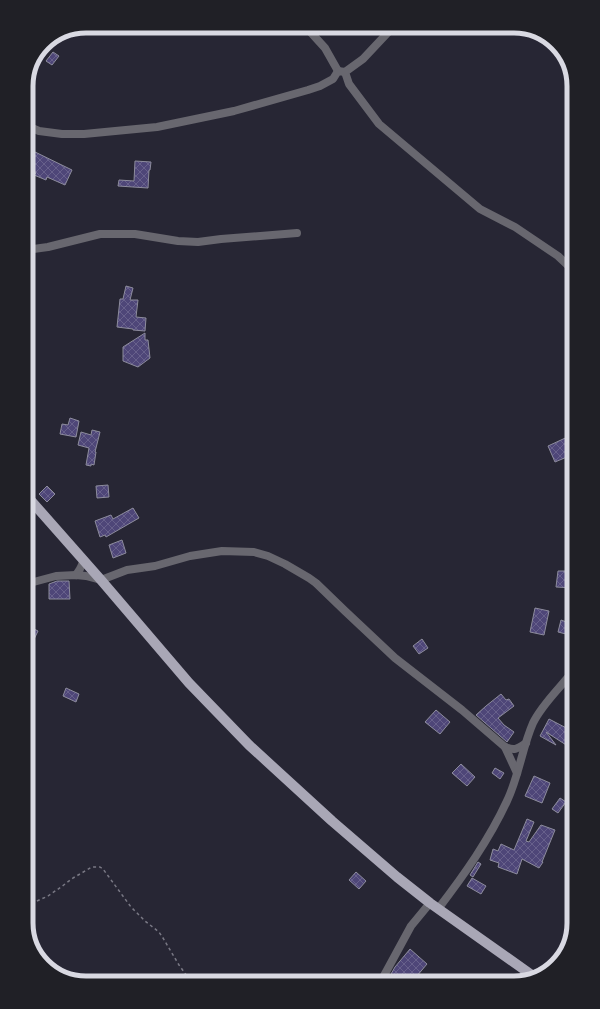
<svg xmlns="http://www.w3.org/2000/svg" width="600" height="1009" font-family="'DejaVu Sans',sans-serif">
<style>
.building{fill:url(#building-cross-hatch);stroke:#8d8c9d}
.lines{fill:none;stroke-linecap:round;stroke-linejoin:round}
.path{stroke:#797884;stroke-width:1.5;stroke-dasharray:3 3;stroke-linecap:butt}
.street{stroke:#68676f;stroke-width:8}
.primary{stroke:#a9a7b6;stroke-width:10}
.rim{fill:none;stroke:#d9d9e2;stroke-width:5}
</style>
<defs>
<pattern id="building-cross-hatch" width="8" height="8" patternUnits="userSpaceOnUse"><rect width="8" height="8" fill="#4e4678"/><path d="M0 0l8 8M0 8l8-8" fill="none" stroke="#67608b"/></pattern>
</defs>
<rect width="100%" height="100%" fill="#272634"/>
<g class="building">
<polygon points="53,52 59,56 52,65 46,61"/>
<polygon points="26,149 33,151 72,170 65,185 47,177 46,180 34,175 36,173 26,170"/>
<polygon points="135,161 151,162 150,170 149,170 148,188 118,186 119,180 134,181"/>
<polygon points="126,286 133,288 130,300 138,300 136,317 146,318 145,331 133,330 133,329 117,327 120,299 123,299"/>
<polygon points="145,333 145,340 148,340 150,358 138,367 123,361 123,347"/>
<polygon points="70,418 79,421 76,437 60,434 62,424 68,425"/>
<polygon points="92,430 100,432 95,452 96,452 94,465 91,464 91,466 86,465 89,448 78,445 81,432 91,435"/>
<polygon points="574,434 574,454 555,462 548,446"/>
<polygon points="108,485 109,497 97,498 96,486"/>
<polygon points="47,486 55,494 47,502 39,494"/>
<polygon points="133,508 139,518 106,537 105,535 100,537 95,521 111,515 113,519"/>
<polygon points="122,540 126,553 113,558 109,545"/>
<polygon points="558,571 574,571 574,588 556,587"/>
<polygon points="57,581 69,581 70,599 49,599 49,584"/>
<polygon points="535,608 549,611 544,635 530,632"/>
<polygon points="561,620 569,623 566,634 558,632"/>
<polygon points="28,626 38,631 26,656 26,631"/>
<polygon points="422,639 428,648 419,654 413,646"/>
<polygon points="66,688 79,694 76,702 63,696"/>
<polygon points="501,694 506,700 509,699 514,706 498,718 504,725 514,732 507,742 476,715 486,706"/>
<polygon points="436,710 450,722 440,734 425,722"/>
<polygon points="549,719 574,732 574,750 546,732 556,745 540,736"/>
<polygon points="461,764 475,777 467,786 452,773"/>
<polygon points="495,768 504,773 500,779 492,773"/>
<polygon points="534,776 550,783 542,803 525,796"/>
<polygon points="560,798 566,802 558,813 552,809"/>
<polygon points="527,819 534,822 526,841 529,842 541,825 555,830 542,862 543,862 539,868 522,859 517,874 498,867 499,863 490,860 493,849 498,851 501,844 514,850"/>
<polygon points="478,862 481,864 473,877 470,875"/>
<polygon points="356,872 366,881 359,889 349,880"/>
<polygon points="472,878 486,886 481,894 467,886"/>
<polygon points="410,949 427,964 411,983 386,983 395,967"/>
</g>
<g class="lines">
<polyline class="path" points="26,906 48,896 61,887 73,878 92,867 100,867 103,869 131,907 145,921 159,932 163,938 179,965 192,983"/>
<g class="street">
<polyline points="305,26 325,48 338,71"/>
<polyline points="394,26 363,59 345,72 349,84 379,124 480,209 515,227 558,256 574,271"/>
<polyline points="26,123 32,128 39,131 62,134 84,134 157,127 234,111 308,90 320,86 333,79 338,71 345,72"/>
<polyline points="26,250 48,247 100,234 135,234 178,241 198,242 221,239 297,233"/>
<polyline points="76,575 80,569 84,560"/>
<path d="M26,584L56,576L76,575L86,576L101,580L127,570L155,566L190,556L222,551L254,552L268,556L285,564L309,578L316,583L345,611L395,658L462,710L505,747C515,751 517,749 526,743"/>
<polyline points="505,747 517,773"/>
<path d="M438,909C464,875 489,840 507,801C519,776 522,748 533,723C542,704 561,687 574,670"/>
<polyline points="380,983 411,926 430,903"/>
</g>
<polyline class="primary" points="26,495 101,580 189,683 249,745 332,821 397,877 430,903 536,978"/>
</g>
<path d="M0 0H600V1009H0ZM86 33H514A53 53 0 0 1 567 86V923A53 53 0 0 1 514 976H86A53 53 0 0 1 33 923V86A53 53 0 0 1 86 33Z" fill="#202026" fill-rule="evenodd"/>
<path class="rim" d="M86 33H514A53 53 0 0 1 567 86V923A53 53 0 0 1 514 976H86A53 53 0 0 1 33 923V86A53 53 0 0 1 86 33Z"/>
</svg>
